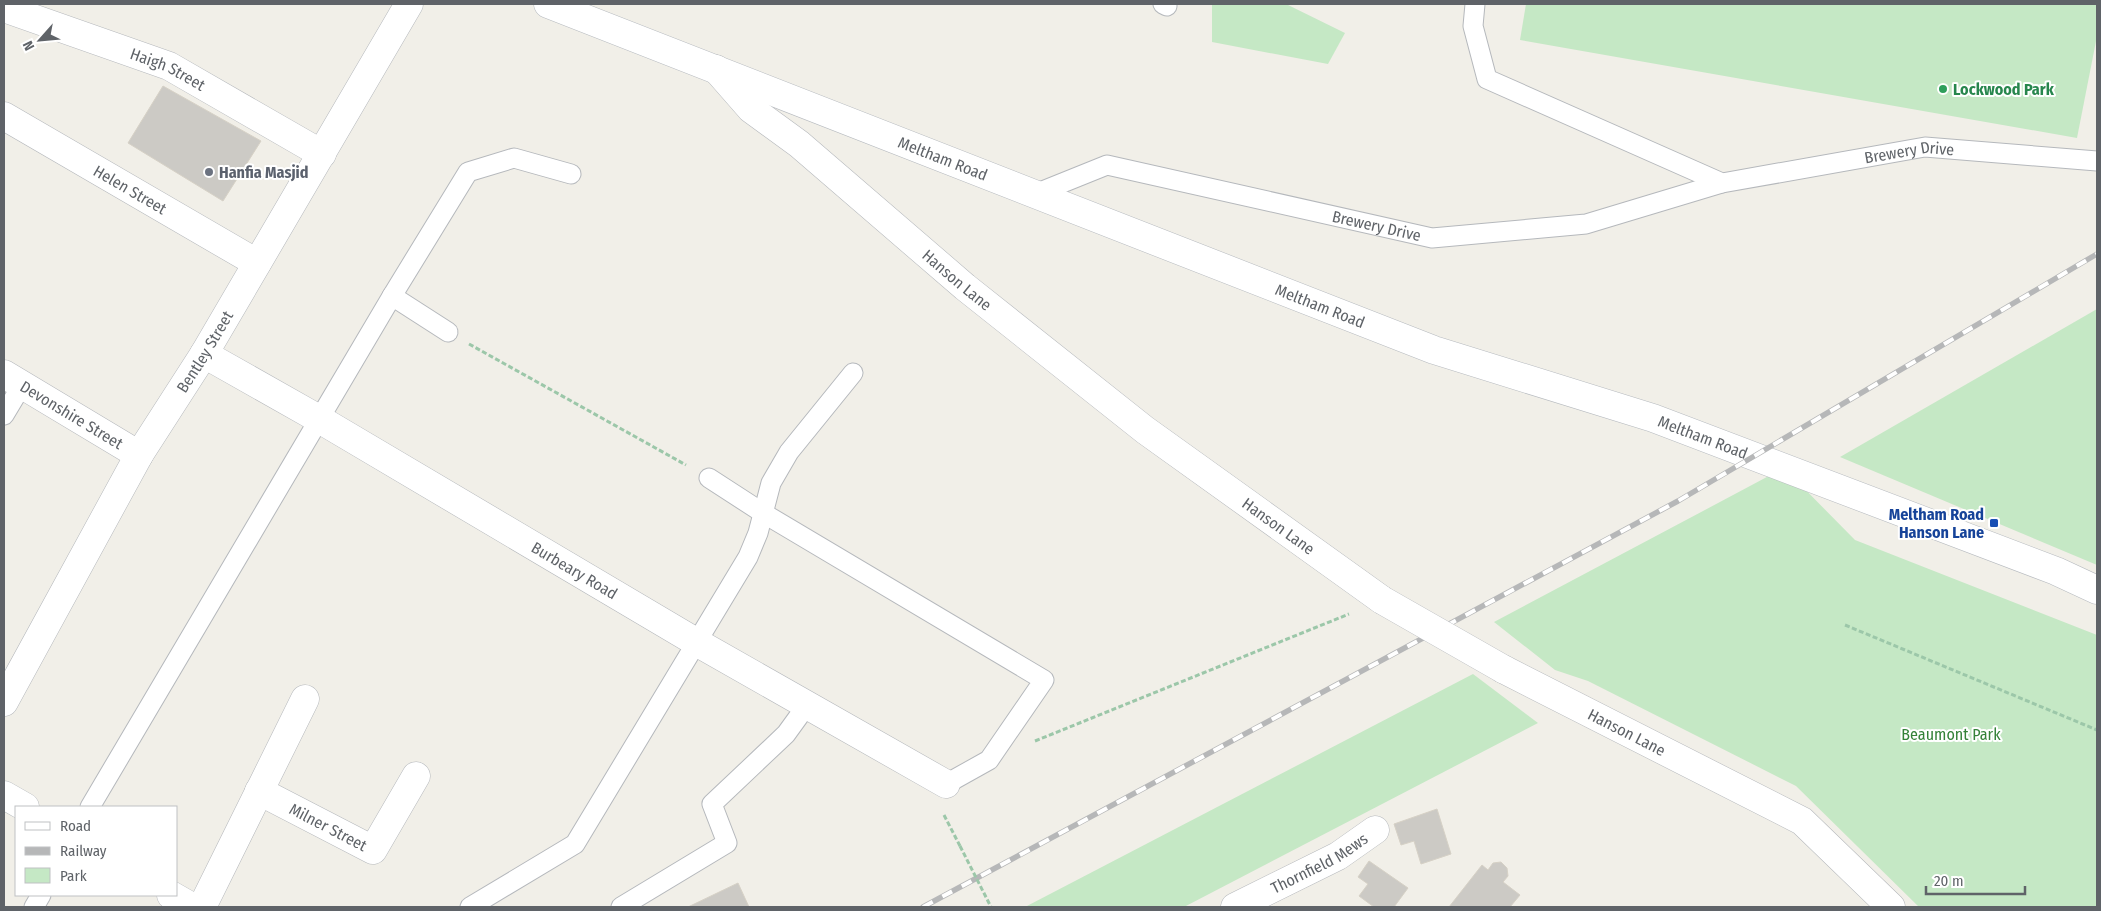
<svg xmlns="http://www.w3.org/2000/svg" width="2101" height="911" font-family="'Fira Sans Condensed',sans-serif">
<style>
.green{fill:#c5e8c5}
.building{fill:#cccac5;stroke:#d6d1c6}
.lines{fill:none;stroke-linecap:round;stroke-linejoin:round}
.lane-casing{stroke:#b5b8bc;stroke-width:21}
.street-casing{stroke:#b5b8bc;stroke-width:29}
.secondary-casing{stroke:#b6babf;stroke-width:29}
.path{stroke:#9cc7a9;stroke-width:3;stroke-dasharray:5 2.5;stroke-linecap:butt}
.lane{stroke:#fff;stroke-width:19}
.street{stroke:#fff;stroke-width:28}
.secondary{stroke:#fff;stroke-width:28}
.rail-casing{stroke:#b6b7b8;stroke-width:5.5}
.rail{stroke:#fff;stroke-width:4;stroke-dasharray:11;stroke-linecap:butt}
.street-bridge-casing{stroke:#b5b8bc;stroke-width:29;stroke-linecap:butt}
.path-bridge{stroke:#9cc7a9;stroke-width:3;stroke-dasharray:5 2.5;stroke-linecap:butt}
.street-bridge{stroke:#fff;stroke-width:28}
.leisure-dot{fill:#2e9e5b;stroke:#fff;stroke-width:2}
.worship-dot{fill:#6b7280;stroke:#fff;stroke-width:2}
.transit-dot{fill:#1a4fb4;stroke:#fff;stroke-width:2}
.labels{text-anchor:middle;stroke-width:4;stroke-linejoin:round;paint-order:stroke}
.street-label{font-size:16px;fill:#5f6368;stroke:#fff}
.leisure-label{font-size:16px;font-weight:bold;fill:#27864d;stroke:#fff;text-anchor:start}
.worship-label{font-size:16px;font-weight:bold;fill:#5b616d;stroke:#fff;text-anchor:start}
.transit-label{font-size:16px;font-weight:bold;fill:#164399;stroke:#fff;text-anchor:end}
.park-label{font-size:16px;fill:#348238;stroke:#fff}
</style>
<rect width="100%" height="100%" fill="#f1efe8"/>
<g class="green">
<polygon points="1212,4 1286,4 1345,33 1328,64 1212,42"/>
<polygon points="1526,4 2097,4 2097,36 2077,138 1520,40"/>
<polygon points="2097,309 2097,565 1840,457"/>
<polygon points="1784,468 1855,540 2097,635 2097,907 1919,907 1796,786 1588,681 1555,670 1494,622"/>
<polygon points="1473,674 1538,723 1184,907 1025,907"/>
</g>
<g class="building">
<polygon points="163,86 261,141 223,201 128,143"/>
<polygon points="1437,809 1451,854 1421,864 1414,841 1401,845 1394,824"/>
<polygon points="1369,861 1408,888 1394,907 1374,907 1359,896 1368,884 1358,877"/>
<polygon points="1501,862 1507,868 1508,876 1503,882 1520,895 1510,907 1449,907 1482,865 1488,870 1493,863"/>
<polygon points="738,883 749,907 688,907"/>
</g>
<g class="lines">
<g class="lane-casing">
<g id="lane">
<polyline points="1163,4 1167,6"/>
<path id="s1" d="M1475,4L1473,26L1487,79L1722,183L1925,147L2097,161"/>
<path id="s2" d="M1035,194L1107,165L1432,238L1586,224L1722,183"/>
<polyline points="392,296 448,332"/>
<polyline points="4,415 22,385"/>
<polyline points="709,478 763,513 1044,680 989,760 946,784"/>
<polyline points="90,807 392,296 468,172 514,158 571,174"/>
<polyline points="34,907 41,895"/>
<polyline points="470,907 575,844 748,557 758,533 771,483 789,452 853,373"/>
<polyline points="621,907 727,843 712,804 786,734 807,705"/>
</g>
</g>
<g class="street-casing">
<g id="street">
<path id="s3" d="M4,8L169,66L322,154"/>
<path id="s4" d="M716,69L751,109L799,144L965,287L1145,430L1382,600"/>
<path id="s5" d="M4,116L257,263"/>
<path id="s6" d="M204,354L319,419L696,642L946,784"/>
<path id="s7" d="M4,374L139,455"/>
<path id="s8" d="M1503,669L1802,821L1891,907"/>
<path id="s9" d="M4,702L139,455L204,354L409,4"/>
<path id="s10" d="M259,791L373,850L416,776"/>
<polyline points="4,795 25,807"/>
<polyline points="171,895 192,907"/>
<polyline points="202,907 305,699"/>
<path id="s11" d="M1235,907L1338,856L1375,830"/>
</g>
</g>
<g class="secondary-casing">
<g id="secondary">
<path id="s12" d="M548,4L1434,350L1653,418L2056,571L2097,590"/>
</g>
</g>
<g class="path">
<polyline points="469,344 686,465"/>
<polyline points="1845,625 2097,730"/>
<polyline points="1035,741 1349,614"/>
<polyline points="944,815 960,846"/>
</g>
<use href="#lane" class="lane"/>
<use href="#street" class="street"/>
<use href="#secondary" class="secondary"/>
<g class="rail-casing">
<polyline id="rail" points="923,907 1678,501 2097,254"/>
</g>
<use href="#rail" class="rail"/>
<g class="street-bridge-casing">
<polyline id="street-bridge" points="1382,600 1503,669"/>
</g>
<polyline class="path-bridge" points="960,846 991,907"/>
<use href="#street-bridge" class="street-bridge"/>
</g>
<circle class="leisure-dot" cx="1943" cy="89" r="5"/>
<circle class="worship-dot" cx="209" cy="172" r="5"/>
<rect class="transit-dot" x="1989" y="518" width="10" height="10" rx="2.5"/>
<g class="labels">
<g class="street-label">
<text dy="6" stroke="none"><textPath href="#s3" startOffset="175">Haigh Street</textPath></text>
<text dy="6" stroke="none"><textPath href="#s1" startOffset="524">Brewery Drive</textPath></text>
<text dy="6" stroke="none"><textPath href="#s12" startOffset="424">Meltham Road</textPath></text>
<text dy="6" stroke="none"><textPath href="#s5" startOffset="146">Helen Street</textPath></text>
<text dy="6" stroke="none"><textPath href="#s2" startOffset="354">Brewery Drive</textPath></text>
<text dy="6" stroke="none"><textPath href="#s4" startOffset="321">Hanson Lane</textPath></text>
<text dy="6" stroke="none"><textPath href="#s12" startOffset="829">Meltham Road</textPath></text>
<text dy="6" stroke="none"><textPath href="#s9" startOffset="404">Bentley Street</textPath></text>
<text dy="6" stroke="none"><textPath href="#s7" startOffset="79">Devonshire Street</textPath></text>
<text dy="6" stroke="none"><textPath href="#s12" startOffset="1234">Meltham Road</textPath></text>
<text dy="6" stroke="none"><textPath href="#s4" startOffset="726">Hanson Lane</textPath></text>
<text dy="6" stroke="none"><textPath href="#s6" startOffset="429">Burbeary Road</textPath></text>
<text dy="6" stroke="none"><textPath href="#s8" startOffset="139">Hanson Lane</textPath></text>
<text dy="6" stroke="none"><textPath href="#s10" startOffset="78">Milner Street</textPath></text>
<text dy="6" stroke="none"><textPath href="#s11" startOffset="95">Thornfield Mews</textPath></text>
</g>
<g class="leisure-label">
<text x="1953" y="95">Lockwood Park</text>
</g>
<g class="worship-label">
<text x="219" y="178">Hanfia Masjid</text>
</g>
<g class="transit-label">
<text x="1984" y="520">Meltham Road<tspan x="1984" dy="18">Hanson Lane</tspan></text>
</g>
<g class="park-label">
<text x="1951" y="740">Beaumont Park</text>
</g>
</g>
<rect width="2101" height="911" fill="none" stroke="#5f6368" stroke-width="10"/>
<rect x="15" y="806" width="162" height="90" fill="#ffffff" stroke="#bfc1c3"/>
<rect x="25" y="822" width="25" height="8" fill="#ffffff" stroke="#bfc1c3"/>
<text x="60" y="831" font-size="15" fill="#5f6368">Road</text>
<rect x="25" y="847" width="25" height="8" fill="#b6b7b8" stroke="#bfc1c3"/>
<text x="60" y="856" font-size="15" fill="#5f6368">Railway</text>
<rect x="25" y="868" width="25" height="15" fill="#c5e8c5" stroke="#bfc1c3"/>
<text x="60" y="881" font-size="15" fill="#5f6368">Park</text>
<g transform="translate(40 40) rotate(243)" stroke="#ffffff" stroke-width="4" paint-order="stroke">
<path d="M0-4L9 19L0 12L-9 19Z" fill="#5f6368"/>
<text y="-8" font-size="14" font-weight="bold" text-anchor="middle" fill="#5f6368">N</text>
</g>
<path d="M1926 886v8h99v-8" fill="none" stroke="#5f6368" stroke-width="2.5"/>
<text x="1934" y="886" font-size="15" fill="#5f6368" stroke="#ffffff" stroke-width="4" paint-order="stroke">20 m</text>
</svg>
